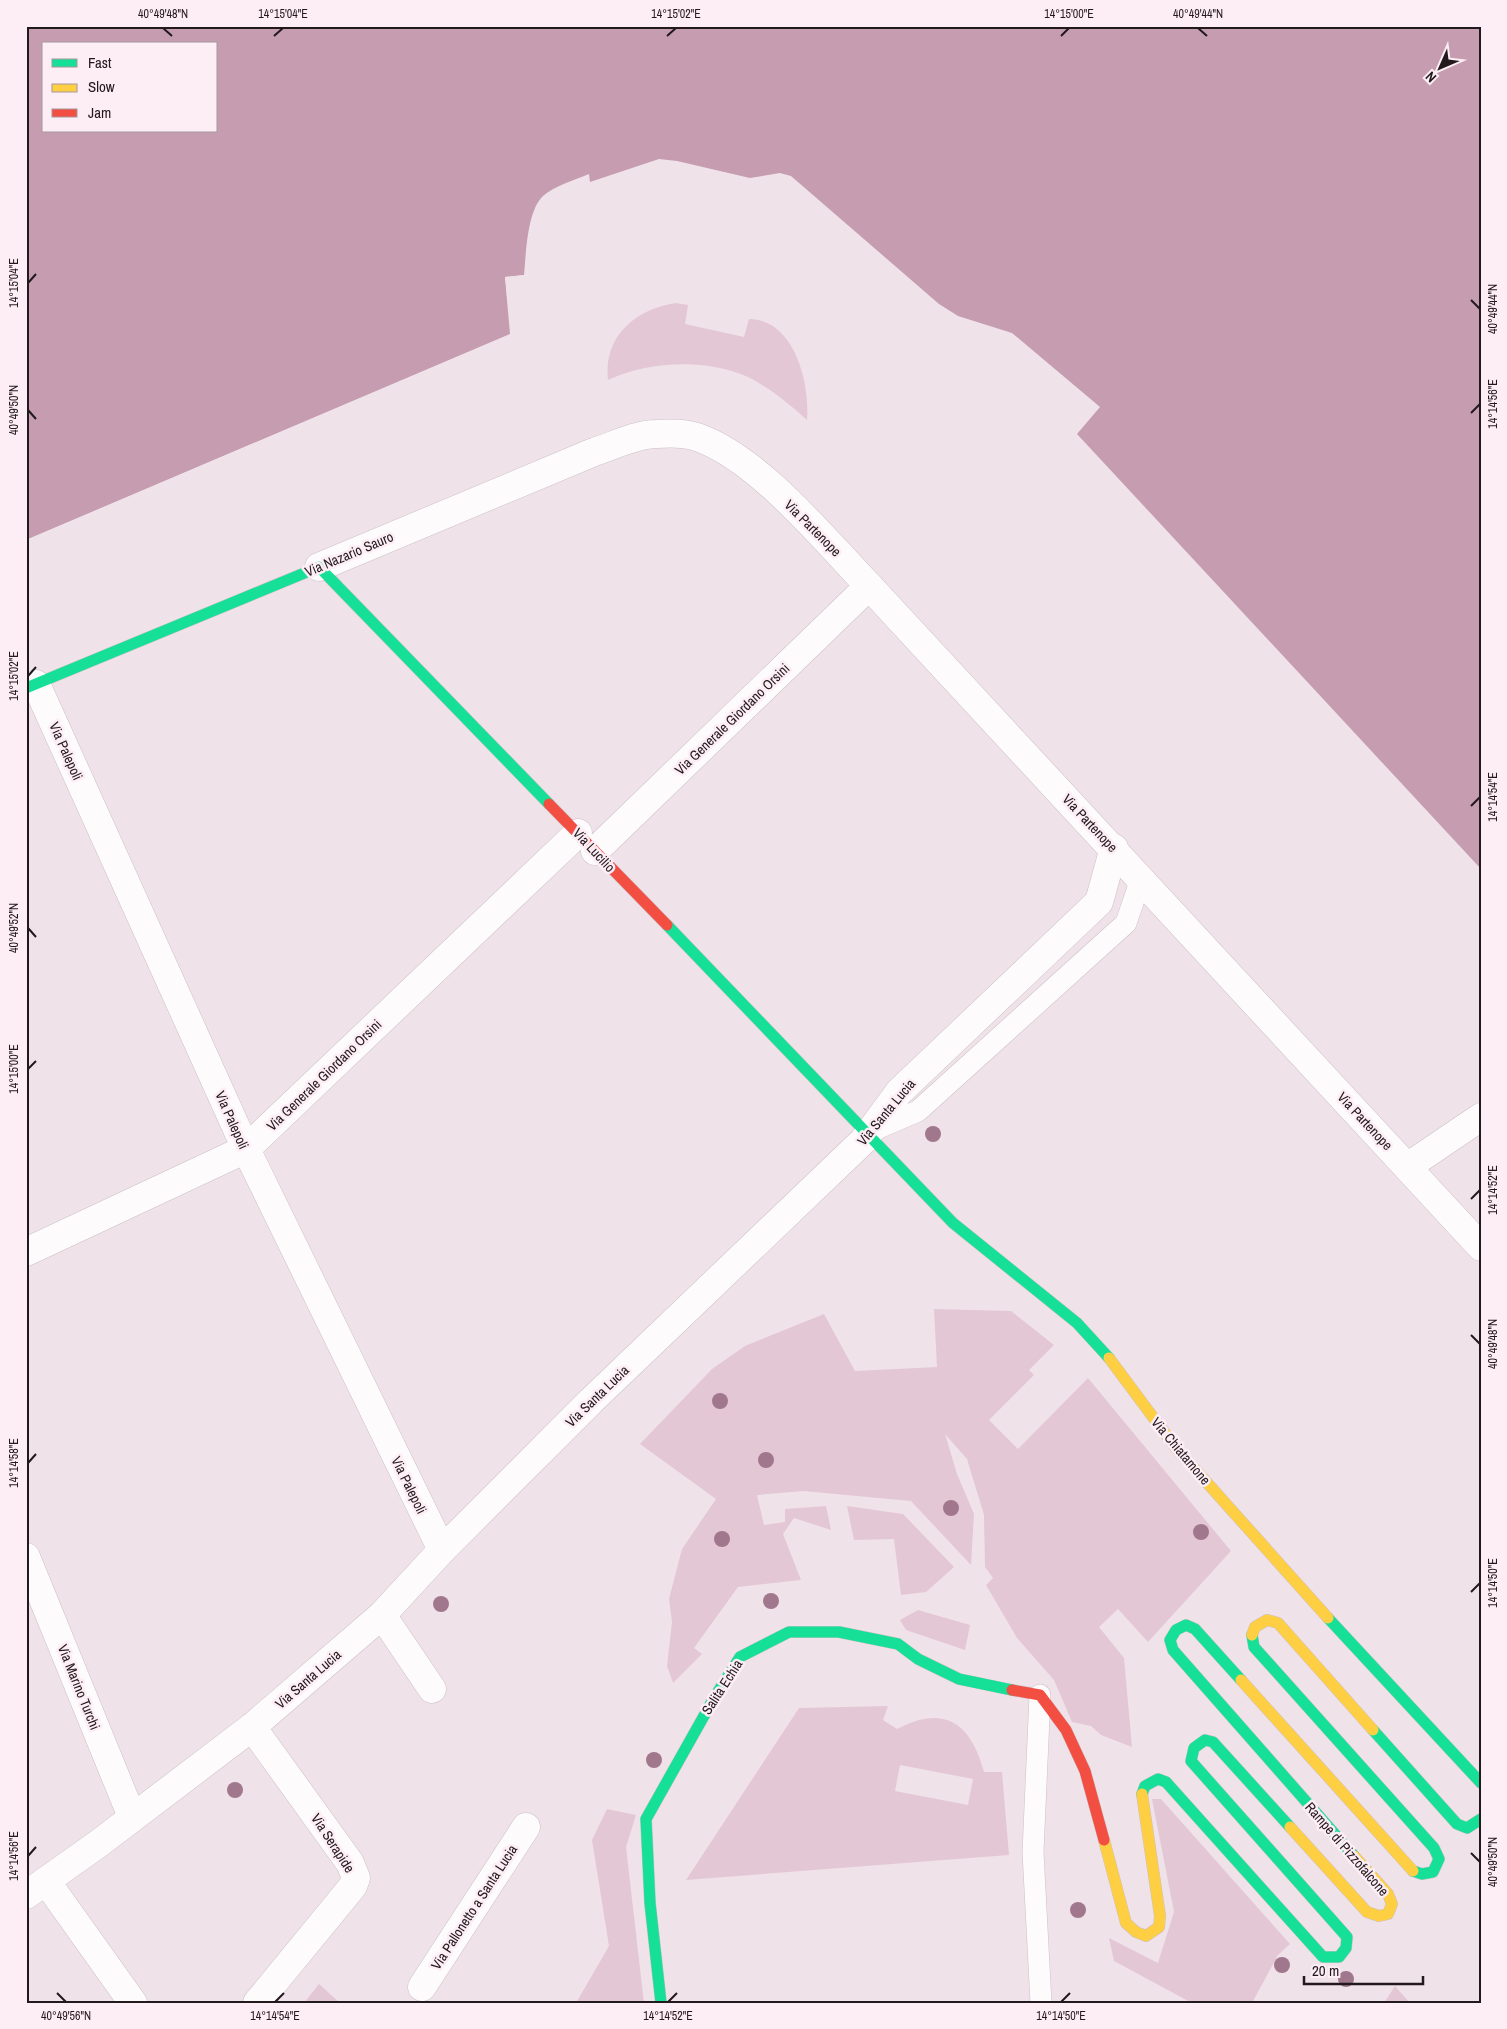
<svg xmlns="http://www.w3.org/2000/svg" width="1507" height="2029" font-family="'Archivo Narrow',sans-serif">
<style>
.green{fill:#e4c7d5;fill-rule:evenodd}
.water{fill:#c59cb0;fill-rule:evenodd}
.pier{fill:#f0e2e9}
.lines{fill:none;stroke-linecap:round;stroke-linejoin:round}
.lane-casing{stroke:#cbc0c6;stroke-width:22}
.street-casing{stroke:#cbc0c6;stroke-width:29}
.fast-casing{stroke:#cbc0c6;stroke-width:12}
.slow-casing{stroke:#cbc0c6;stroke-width:12}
.jam-casing{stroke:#cbc0c6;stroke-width:12}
.lane{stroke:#fdfbfc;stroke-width:21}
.street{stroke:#fdfbfc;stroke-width:28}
.fast{stroke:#16e098;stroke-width:11}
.slow{stroke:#ffcf43;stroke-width:11}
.jam{stroke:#f24e42;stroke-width:11}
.tree{fill:#a1778e}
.ticks{fill:none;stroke:#22191d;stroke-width:2}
.labels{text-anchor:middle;stroke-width:5;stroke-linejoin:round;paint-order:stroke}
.street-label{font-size:14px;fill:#22191d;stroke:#fdedf4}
.neatline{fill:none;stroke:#22191d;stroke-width:2}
.ticks-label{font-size:12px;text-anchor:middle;fill:#22191d}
</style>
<rect width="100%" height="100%" fill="#f0e2e9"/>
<g class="green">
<path d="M676,303L688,305L685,324L744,337L749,319C795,319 810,384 807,420C789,404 770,388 748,377C707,358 648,361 608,380C603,336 636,309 676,303Z"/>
<polygon points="934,1309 1011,1311 1054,1345 1029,1370 1034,1375 989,1420 1018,1449 1088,1378 1231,1551 1148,1642 1118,1609 1099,1627 1124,1658 1132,1747 1101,1735 1091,1726 1072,1722 1054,1680 1017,1638 986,1585 993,1578 985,1567 984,1515 967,1459 945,1434 957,1474 974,1514 971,1565 911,1501 803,1491 757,1495 764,1525 785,1522 785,1509 826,1506 831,1530 794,1518 783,1534 801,1580 738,1587 694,1648 702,1654 673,1683 667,1666 672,1622 669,1599 682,1549 716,1499 640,1444 712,1369 745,1346 824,1314 855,1371 937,1367"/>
<polygon points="847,1506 903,1514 954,1567 926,1592 901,1595 894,1539 854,1540"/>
<polygon points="918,1610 970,1625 965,1650 906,1630 900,1620"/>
<path d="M888,1706L883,1720L897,1729C944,1704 971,1723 984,1772H1002L1009,1855L686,1880L799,1708ZM900,1765L973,1779L968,1805L895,1791Z"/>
<polygon points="1152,1799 1161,1799 1290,1944 1278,1955 1252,2003 1192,2003 1114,1961 1109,1938 1158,1963 1174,1912"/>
<polygon points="607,1809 636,1815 626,1847 644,2003 576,2003 609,1946 592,1840"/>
<polygon points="319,1984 340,2003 304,2003"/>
<polygon points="1395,1986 1410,2003 1384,2003"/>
</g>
<path class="water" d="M26,26H1481V869L1077,434L1100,407L1012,333L958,316L939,304L791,176L780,173L750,178L677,161L659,159L590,182L589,174C575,180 554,186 543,196C527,211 526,254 524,275L505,277L511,334L26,540ZM44,44H216V131H44Z"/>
<polygon class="pier" points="524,275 525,277 507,279 512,337 26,543 26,540 510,334 505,277"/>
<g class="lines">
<g class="lane-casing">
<g id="lane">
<polyline points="869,1132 918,1111 1126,923 1141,879"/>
<polyline points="1040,1695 1033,1852 1041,2003"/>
</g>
</g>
<g class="street-casing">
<g id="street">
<path d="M319,567L594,452C613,446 636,434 656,434C669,433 685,433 697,437C758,458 824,539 869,586L1481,1247"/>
<polyline points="36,684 246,1149 442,1550"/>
<polyline points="595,851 869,586"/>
<polyline points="1407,1167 1481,1117"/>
<polyline points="26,1252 246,1149 578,833"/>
<polyline points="26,1557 132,1817"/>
<polyline points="382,1615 432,1689"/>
<polyline points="252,1727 350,1863 356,1878 353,1886 257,2003"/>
<polyline points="46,1881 133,2003"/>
<polyline points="26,1895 98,1844 252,1727 382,1615 442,1550 591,1401 863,1141 899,1092 1099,902 1114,848"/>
<polyline points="422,1987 526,1827"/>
</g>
</g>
<g class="fast-casing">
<g id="fast">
<polyline points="26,688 319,567 549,804"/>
<polyline points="667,925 953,1223 1077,1323 1109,1358"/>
<polyline points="1328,1618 1481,1783"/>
<polyline points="1252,1635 1254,1647 1434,1848 1439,1859 1433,1872 1422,1874 1413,1871"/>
<polyline points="1241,1680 1195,1629 1186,1625 1176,1630 1170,1640 1173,1650 1354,1856"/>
<polyline points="1373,1730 1457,1824 1467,1828 1481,1819"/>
<polyline points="1142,1794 1145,1786 1158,1779 1166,1782 1323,1957 1339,1957 1346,1948 1347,1937 1191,1761 1194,1748 1205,1740 1213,1742 1290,1827"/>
<polyline points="661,2003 650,1903 646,1819 714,1698 740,1657 789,1632 839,1632 898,1644 918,1659 959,1679 1012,1690"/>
</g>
</g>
<g class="slow-casing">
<g id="slow">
<polyline points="1109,1358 1176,1448 1328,1618"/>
<polyline points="1252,1635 1255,1627 1267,1620 1278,1623 1373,1730"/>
<polyline points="1241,1680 1413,1871"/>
<polyline points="1290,1827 1367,1912 1379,1916 1388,1914 1392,1904 1388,1894 1354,1856"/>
<polyline points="1104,1840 1126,1923 1136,1932 1146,1936 1159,1927 1160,1916 1142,1794"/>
</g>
</g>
<g class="jam-casing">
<g id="jam">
<polyline points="549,804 667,925"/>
<polyline points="1012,1690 1040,1695 1066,1730 1085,1771 1104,1840"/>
</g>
</g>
<use href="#lane" class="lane"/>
<use href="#street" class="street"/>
<use href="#fast" class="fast"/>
<use href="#slow" class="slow"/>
<use href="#jam" class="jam"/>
</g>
<g class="tree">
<circle cx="933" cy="1134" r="8"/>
<circle cx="720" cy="1401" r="8"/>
<circle cx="766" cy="1460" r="8"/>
<circle cx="951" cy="1508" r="8"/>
<circle cx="1201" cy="1532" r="8"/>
<circle cx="722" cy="1539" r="8"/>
<circle cx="771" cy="1601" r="8"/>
<circle cx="441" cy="1604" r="8"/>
<circle cx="654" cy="1760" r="8"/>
<circle cx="235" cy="1790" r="8"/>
<circle cx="1078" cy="1910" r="8"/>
<circle cx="1282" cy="1965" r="8"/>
<circle cx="1346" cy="1979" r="8"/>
</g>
<path class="ticks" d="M163,28L172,36M1198,28L1207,36M274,36L283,28M667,36L676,28M1061,36L1069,28M28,283L36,274M1471,300L1480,309M28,410L36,419M1471,413L1480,404M28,676L36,667M1471,806L1480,797M28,928L36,937M28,1069L36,1061M1471,1199L1480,1190M1471,1335L1480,1344M28,1463L36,1454M1471,1592L1480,1583M1471,1853L1480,1862M28,1856L36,1847M57,1993L66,2002M275,2002L284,1993M668,2002L677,1993M1061,2002L1070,1993"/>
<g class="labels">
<g class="street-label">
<text transform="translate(813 528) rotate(45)" y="5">Via Partenope</text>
<text transform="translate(349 554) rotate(-23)" y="5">Via Nazario Sauro</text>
<text transform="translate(732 719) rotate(-44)" y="5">Via Generale Giordano Orsini</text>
<text transform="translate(66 751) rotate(66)" y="5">Via Palepoli</text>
<text transform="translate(1090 823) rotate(47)" y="5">Via Partenope</text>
<text transform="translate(594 850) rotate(47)" y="5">Via Lucilio</text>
<text transform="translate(324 1075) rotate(-44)" y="5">Via Generale Giordano Orsini</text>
<text transform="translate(886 1112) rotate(-50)" y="5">Via Santa Lucia</text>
<text transform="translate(232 1120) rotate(66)" y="5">Via Palepoli</text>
<text transform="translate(1365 1121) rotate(47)" y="5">Via Partenope</text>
<text transform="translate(597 1396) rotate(-44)" y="5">Via Santa Lucia</text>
<text transform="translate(1181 1451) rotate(50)" y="5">Via Chiatamone</text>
<text transform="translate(409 1485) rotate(64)" y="5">Via Palepoli</text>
<text transform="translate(308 1679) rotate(-41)" y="5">Via Santa Lucia</text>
<text transform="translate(79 1687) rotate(68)" y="5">Via Marino Turchi</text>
<text transform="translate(722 1687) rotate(-57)" y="5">Salita Echia</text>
<text transform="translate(333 1843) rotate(57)" y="5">Via Serapide</text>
<text transform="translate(1347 1849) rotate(49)" y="5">Rampe di Pizzofalcone</text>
<text transform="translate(474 1907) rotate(-57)" y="5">Via Pallonetto a Santa Lucia</text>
</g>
</g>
<rect width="1507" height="2029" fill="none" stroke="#fdedf4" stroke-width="55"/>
<rect x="42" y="42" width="175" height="90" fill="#fdedf4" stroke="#a5989e"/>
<rect x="52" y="59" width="25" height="8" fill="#16e098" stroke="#a5989e"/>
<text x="88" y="68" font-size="15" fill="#22191d">Fast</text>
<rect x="52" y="84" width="25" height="8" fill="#ffcf43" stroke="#a5989e"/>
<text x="88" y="92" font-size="15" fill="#22191d">Slow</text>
<rect x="52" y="109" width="25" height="8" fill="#f24e42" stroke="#a5989e"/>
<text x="88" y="118" font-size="15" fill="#22191d">Jam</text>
<g transform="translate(1440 68) rotate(225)" stroke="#fdedf4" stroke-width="4" paint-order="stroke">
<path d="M0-4L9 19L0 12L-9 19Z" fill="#22191d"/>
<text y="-8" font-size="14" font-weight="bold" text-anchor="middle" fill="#22191d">N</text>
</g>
<path d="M1304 1976v8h119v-8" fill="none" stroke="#22191d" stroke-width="2.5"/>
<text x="1312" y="1976" font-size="15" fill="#22191d" stroke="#fdedf4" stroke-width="4" paint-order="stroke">20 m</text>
<rect x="28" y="28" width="1452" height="1974" class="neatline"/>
<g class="ticks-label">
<text x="163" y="18">40°49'48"N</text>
<text x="283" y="18">14°15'04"E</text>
<text x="676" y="18">14°15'02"E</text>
<text x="1069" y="18">14°15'00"E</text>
<text x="1198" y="18">40°49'44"N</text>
<text transform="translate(14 283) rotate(-90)" y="4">14°15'04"E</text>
<text transform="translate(1493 309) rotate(-90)" y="4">40°49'44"N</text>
<text transform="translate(1493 404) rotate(-90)" y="4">14°14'56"E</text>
<text transform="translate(14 410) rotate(-90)" y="4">40°49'50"N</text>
<text transform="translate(14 676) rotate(-90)" y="4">14°15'02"E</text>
<text transform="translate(1493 797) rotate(-90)" y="4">14°14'54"E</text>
<text transform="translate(14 928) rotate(-90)" y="4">40°49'52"N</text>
<text transform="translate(14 1069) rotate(-90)" y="4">14°15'00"E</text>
<text transform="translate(1493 1190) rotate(-90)" y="4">14°14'52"E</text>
<text transform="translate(1493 1344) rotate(-90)" y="4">40°49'48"N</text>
<text transform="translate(14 1463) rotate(-90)" y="4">14°14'58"E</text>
<text transform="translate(1493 1583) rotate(-90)" y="4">14°14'50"E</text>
<text transform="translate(14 1856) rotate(-90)" y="4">14°14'56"E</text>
<text transform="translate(1493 1862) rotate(-90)" y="4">40°49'50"N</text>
<text x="66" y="2020">40°49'56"N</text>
<text x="275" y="2020">14°14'54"E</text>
<text x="668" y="2020">14°14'52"E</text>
<text x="1061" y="2020">14°14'50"E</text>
</g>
</svg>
